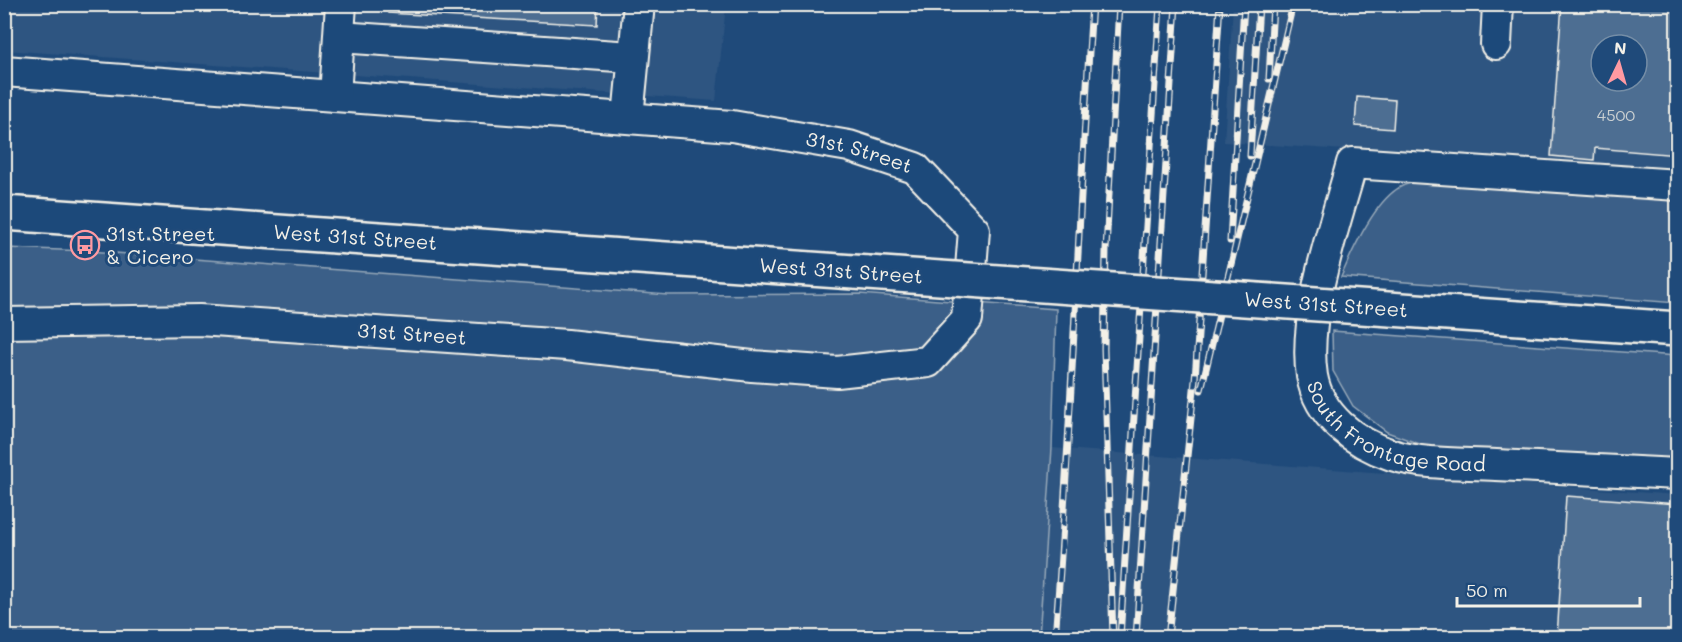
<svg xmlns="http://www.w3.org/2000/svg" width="1682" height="642" font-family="Mali,sans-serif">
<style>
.built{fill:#2d5581;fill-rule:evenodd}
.green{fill:#3a5f88;stroke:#97a8b8;stroke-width:1.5}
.building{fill:#4d6e92;stroke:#f4f1e8;stroke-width:1.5;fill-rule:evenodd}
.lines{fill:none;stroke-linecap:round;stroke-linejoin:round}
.minor-casing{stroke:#f4f1e8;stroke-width:34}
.major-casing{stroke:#f4f1e8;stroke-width:38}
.minor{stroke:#1f4a7a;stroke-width:30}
.major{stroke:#1f4a7a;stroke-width:33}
.rail-casing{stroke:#f4f1e8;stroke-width:7}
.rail{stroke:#1f4a7a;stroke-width:4.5;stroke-dasharray:14;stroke-linecap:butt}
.major-bridge-casing{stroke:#f4f1e8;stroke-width:38;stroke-linecap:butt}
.major-bridge{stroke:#1f4a7a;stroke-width:33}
.labels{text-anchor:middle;stroke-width:6;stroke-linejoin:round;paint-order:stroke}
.number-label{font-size:16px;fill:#cad0d2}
.street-label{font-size:20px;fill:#f4f1e8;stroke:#1f4a7a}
.poi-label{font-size:20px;fill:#f4f1e8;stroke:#1f4a7a;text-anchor:start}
</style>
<rect width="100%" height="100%" fill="#1f4a7a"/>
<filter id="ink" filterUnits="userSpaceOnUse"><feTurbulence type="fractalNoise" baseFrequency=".0167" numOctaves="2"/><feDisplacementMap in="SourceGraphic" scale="12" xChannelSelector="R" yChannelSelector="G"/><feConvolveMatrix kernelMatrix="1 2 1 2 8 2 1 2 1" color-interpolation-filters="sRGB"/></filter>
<g filter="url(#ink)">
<g class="built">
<polygon points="4,5 726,5 716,101 5,50"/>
<path d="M1233,5H1677V172L1224,142ZM1601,45H1637V81H1601Z"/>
<polygon points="1052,448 1677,495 1677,637 1039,638"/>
</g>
<g class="green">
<path d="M1441,181L1677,199V303L1341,277C1352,251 1379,191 1408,184C1419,181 1431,182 1441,181Z"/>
<polygon points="5,248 89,251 668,295 860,294 1056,309 1052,448 1039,637 5,638"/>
<polygon points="1332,331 1677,356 1677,464 1425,446 1387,432 1353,406 1333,371"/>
</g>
<g class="building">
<polygon points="388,4 598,4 597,25 388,13"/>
<path d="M1562,4H1678V155L1595,148L1594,160L1551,156ZM1601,45H1637V81H1601Z"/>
<polygon points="1357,97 1395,100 1393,129 1355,126"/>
<polygon points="1566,496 1678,504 1678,638 1557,638"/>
</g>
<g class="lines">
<g class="minor-casing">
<g id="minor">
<polyline points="339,37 632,57"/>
<polyline points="1496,44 1498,4"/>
<path id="s1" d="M4,71L732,126L849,146L915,168L974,230L967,319L928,362L837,372L752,366L567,345L199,320L4,323"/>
<polyline points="335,96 341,4"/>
<polyline points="628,117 639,4"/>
<path id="s2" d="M1678,185L1352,163C1336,222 1302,316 1312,376C1319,416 1355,443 1392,455C1424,465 1462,463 1496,465C1556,468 1617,471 1678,474"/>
</g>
</g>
<g class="major-casing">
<g id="major">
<path id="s3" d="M4,213L868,273"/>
</g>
</g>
<use href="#minor" class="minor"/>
<use href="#major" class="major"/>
<g class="rail-casing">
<g id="rail">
<polyline points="1269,79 1273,4"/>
<polyline points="1250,156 1259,4"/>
<polyline points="1230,241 1244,4"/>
<polyline points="1201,390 1293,4"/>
<path d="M1055,638C1072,427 1078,215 1092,4"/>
<polyline points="1113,638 1104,349 1106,250 1119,4"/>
<polyline points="1120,638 1160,4"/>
<polyline points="1136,638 1176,4"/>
<polyline points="1168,638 1195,380 1220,4"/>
</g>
</g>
<use href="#rail" class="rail"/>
<g class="major-bridge-casing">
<g id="major-bridge">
<path id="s4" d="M868,273L1678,329"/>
</g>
</g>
<use href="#major-bridge" class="major-bridge"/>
</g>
</g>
<defs>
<g id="bus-ring" transform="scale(1.5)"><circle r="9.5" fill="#1f4a7a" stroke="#ff9aa2" stroke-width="1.5"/><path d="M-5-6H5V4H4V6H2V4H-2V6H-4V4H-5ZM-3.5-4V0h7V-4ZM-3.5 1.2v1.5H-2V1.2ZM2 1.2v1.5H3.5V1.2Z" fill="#ff9aa2"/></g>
</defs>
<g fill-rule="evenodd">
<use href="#bus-ring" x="85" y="245"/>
</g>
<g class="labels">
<g class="number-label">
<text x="1616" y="121">4500</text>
</g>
<g class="street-label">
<text dy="7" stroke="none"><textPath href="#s1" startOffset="860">31st Street</textPath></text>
<text dy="7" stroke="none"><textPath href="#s3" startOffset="352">West 31st Street</textPath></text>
<text transform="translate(841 271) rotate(4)" y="7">West 31st Street</text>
<text dy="7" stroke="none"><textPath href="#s4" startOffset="459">West 31st Street</textPath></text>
<text transform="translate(412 334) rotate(4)" y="7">31st Street</text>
<text dy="7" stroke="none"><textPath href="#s2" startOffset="654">South Frontage Road</textPath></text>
</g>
<g class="poi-label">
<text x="106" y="241">31st Street<tspan x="106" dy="23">&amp; Cicero</tspan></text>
</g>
</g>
<rect width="1682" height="642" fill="none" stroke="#1f4a7a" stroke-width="24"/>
<rect x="12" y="12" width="1658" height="618" fill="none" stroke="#f4f1e8" stroke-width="2" filter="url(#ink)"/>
<g transform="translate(1619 63) rotate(5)"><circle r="28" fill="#1f4a7a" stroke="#748da6" stroke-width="1.5"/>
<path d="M0-4.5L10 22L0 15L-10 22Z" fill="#ff9aa2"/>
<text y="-9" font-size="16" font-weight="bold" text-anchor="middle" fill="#f4f1e8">N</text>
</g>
<path d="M1457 597v9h183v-9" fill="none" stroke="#f4f1e8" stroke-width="3"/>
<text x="1466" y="597" font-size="18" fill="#f4f1e8" stroke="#1f4a7a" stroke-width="4.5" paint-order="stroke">50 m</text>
</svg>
